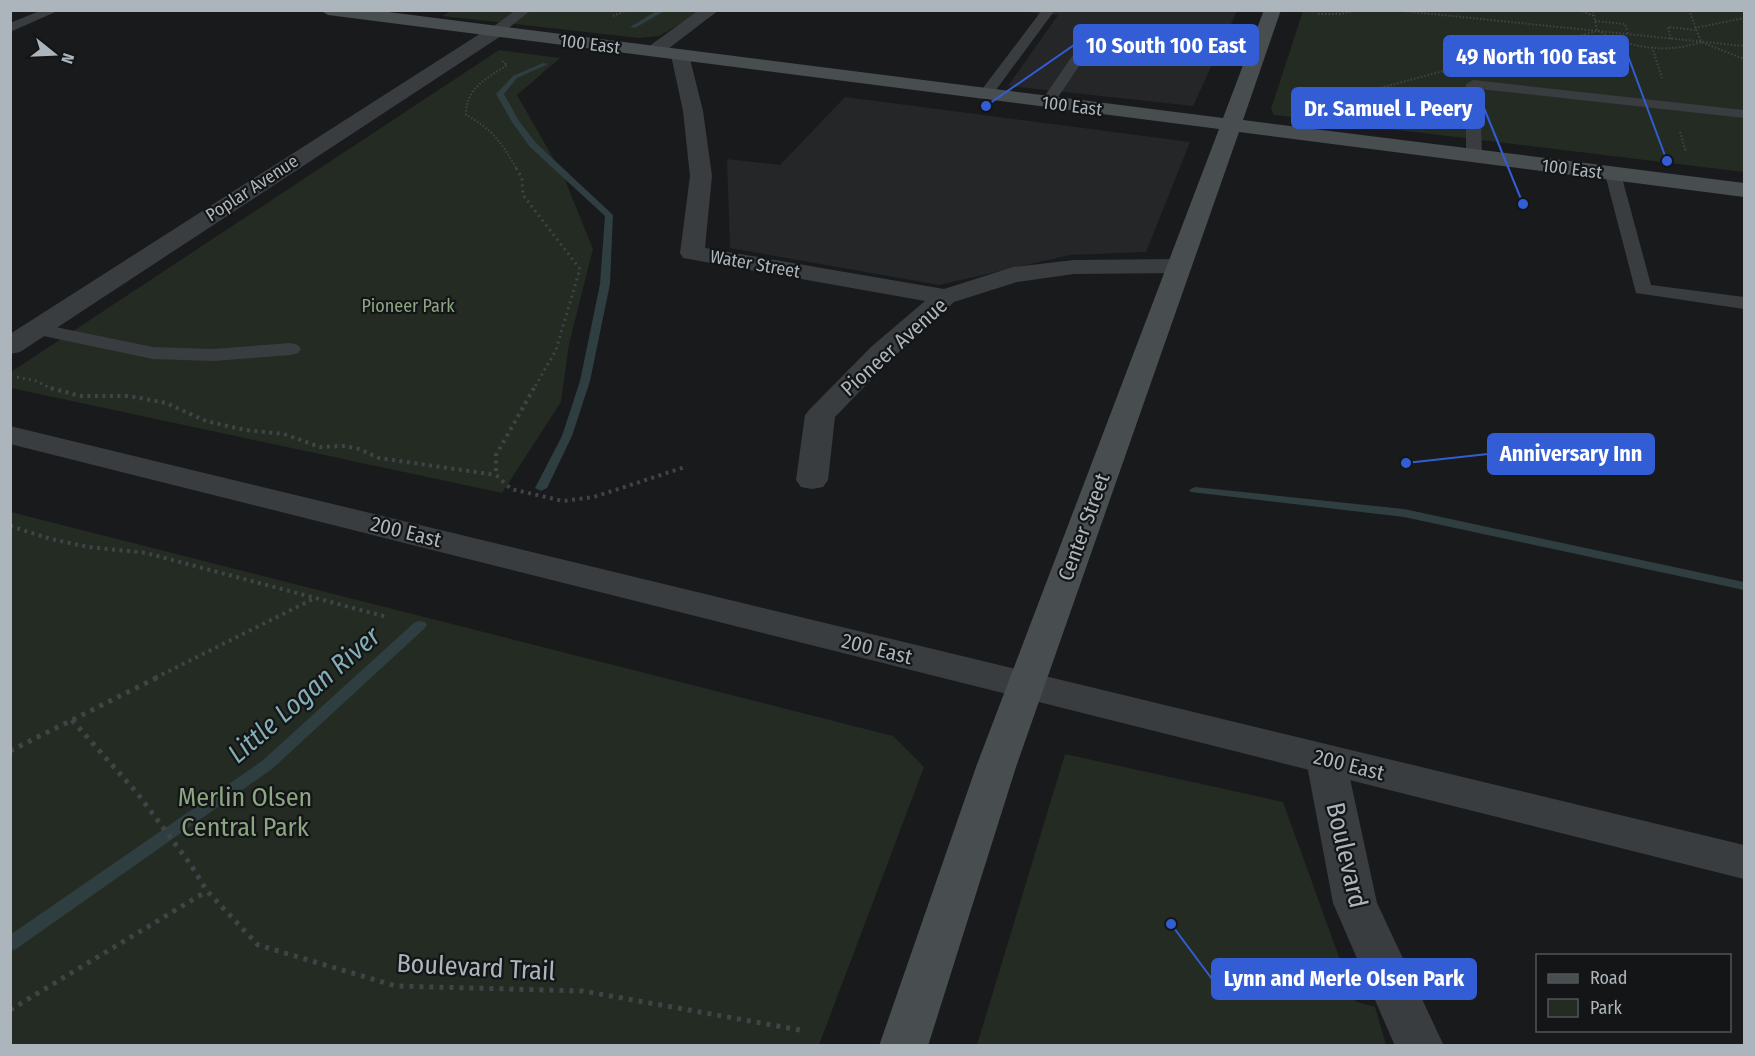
<svg xmlns="http://www.w3.org/2000/svg" width="1755" height="1056" font-family="'Fira Sans Condensed',sans-serif">
<style>
.built{fill:#252628}
.green{fill:#242b23}
.lines{fill:none;stroke-linecap:round;stroke-linejoin:round}
.stream{fill:#2f3e40;fill-rule:evenodd}
.path-far3{stroke:#404447;stroke-width:2;stroke-dasharray:1.5 2;stroke-linecap:butt}
.path-far2{stroke:#404447;stroke-width:3;stroke-dasharray:2 4;stroke-linecap:butt}
.path-far1{stroke:#404447;stroke-width:4;stroke-dasharray:3 4.5;stroke-linecap:butt}
.path{stroke:#404447;stroke-width:5;stroke-dasharray:4 6;stroke-linecap:butt}
.service{fill:#3a3d40;fill-rule:evenodd}
.minor{fill:#3a3d40;fill-rule:evenodd}
.tertiary{fill:#3a3d40;fill-rule:evenodd}
.secondary{fill:#484d50;fill-rule:evenodd}
.labels{text-anchor:middle;stroke-width:4.5;stroke-linejoin:round;paint-order:stroke}
.far-street-label{font-size:18px;fill:#abb5bb;stroke:#141516}
.far-park-label{font-size:18px;fill:#8ca682;stroke:#141516}
.street-label{font-size:21px;fill:#abb5bb;stroke:#141516}
.near-park-label{font-size:26px;fill:#8ca682;stroke:#141516}
.near-street-label{font-size:26px;fill:#abb5bb;stroke:#141516}
.near-water-label{font-size:27px;font-style:italic;fill:#83aeb5;stroke:#141516}
.leader{fill:none;stroke:#325dd4;stroke-width:2}
.callout-dot{fill:#325dd4;stroke:#141516;stroke-width:2}
.callout{fill:#325dd4;stroke:#325dd4;stroke-width:2}
.callout-label{font-size:22px;text-anchor:middle;font-weight:bold;fill:#fff}
</style>
<rect width="100%" height="100%" fill="#191a1b"/>
<g class="built">
<polygon points="1016,11 1237,11 1193,106 1008,86 1058,15"/>
<polygon points="845,97 1190,142 1146,252 1070,255 939,285 730,248 727,159 780,165"/>
</g>
<g class="green">
<polygon points="453,10 702,11 659,36 639,38 442,16"/>
<polygon points="1303,11 1744,11 1744,172 1274,115 1271,109"/>
<polygon points="499,50 560,58 517,95 563,175 593,249 569,344 561,402 502,493 11,388 11,372"/>
<polygon points="11,512 893,736 924,767 819,1045 11,1045"/>
<polygon points="1065,754 1283,802 1355,1001 1375,1007 1386,1045 977,1045"/>
</g>
<g class="lines">
<g class="stream">
<polygon points="658,10 666,10 635,28 630,27"/>
<polygon points="543,63 548,64 517,78 504,94 519,121 536,143 613,215 610,284 590,381 572,436 547,488 541,491 535,488 562,436 580,381 600,284 605,216 530,147 512,122 496,94 513,76"/>
<polygon points="1195,487 1404,509 1744,582 1744,590 1404,517 1191,492 1189,490"/>
<polygon points="420,621 425,622 427,625 425,628 272,769 16,949 10,951 10,935 262,761 415,622"/>
</g>
<g class="path-far3">
<polyline points="1393,10 1744,46"/>
<polyline points="1579,10 1594,16"/>
<polyline points="1689,10 1701,42 1744,59"/>
<polyline points="1318,14 1341,14 1355,10"/>
<polyline points="613,16 627,10"/>
<polyline points="1595,21 1625,24 1628,34"/>
<polyline points="1695,28 1744,18"/>
<path d="M1598,31C1630,48 1666,54 1701,42"/>
<polyline points="1567,39 1572,70"/>
<polyline points="1671,39 1668,27 1695,30"/>
<polyline points="1652,47 1662,78"/>
<polyline points="1493,58 1597,31 1593,10"/>
<path d="M502,61L507,65C488,78 465,88 466,115C493,129 502,144 517,169"/>
<polyline points="1316,105 1451,69"/>
<polyline points="1680,132 1686,152"/>
</g>
<g class="path-far2">
<polyline points="516,168 522,178 523,195 580,269 556,350 533,390"/>
<polyline points="17,377 36,381 54,390"/>
</g>
<g class="path-far1">
<polyline points="51,388 80,396 129,396 166,403 206,421 245,430 284,434 320,447 345,446 359,449 379,458 496,475"/>
<polyline points="534,388 496,455 496,475 511,489 563,501 594,497 685,467"/>
<polyline points="10,526 51,539 88,547 146,553 387,617"/>
<polyline points="155,678 313,599"/>
</g>
<g class="path">
<polyline points="72,720 138,794 191,865 207,891 258,945 396,986 583,991 800,1030"/>
<polyline points="10,751 158,677"/>
<polyline points="10,1010 207,891"/>
</g>
<g class="service">
<polygon points="42,10 60,10 10,32 10,23"/>
<polygon points="516,10 531,10 500,35 490,35 489,32 490,29"/>
<polygon points="1042,10 1055,10 990,98 980,98 978,95 980,92"/>
<polygon points="1098,25 1104,29 1052,106 1042,106 1040,103 1042,100 1093,26"/>
<polygon points="1473,80 1744,110 1744,118 1480,89 1482,156 1474,161 1466,156 1466,84"/>
<polygon points="1613,169 1621,174 1651,285 1744,297 1744,309 1636,293 1605,174"/>
<polygon points="36,323 153,347 213,349 291,343 298,345 301,349 298,353 291,355 213,361 153,359 29,333 26,329 29,325"/>
</g>
<g class="minor">
<polygon points="699,10 719,10 660,55 648,55 645,51 648,47"/>
<polygon points="495,27 501,28 504,32 501,36 20,352 10,354 10,334 489,28"/>
<polygon points="680,49 687,51 689,55 703,111 712,176 705,248 944,289 1013,267 1074,260 1179,259 1188,261 1191,266 1188,271 1179,273 1074,274 1017,282 954,302 891,359 835,417 828,480 823,487 812,489 801,487 796,480 805,415 810,409 871,347 925,301 683,258 680,253 690,176 683,111 671,55 673,51"/>
<polygon points="1326,745 1340,749 1346,760 1377,903 1444,1046 1395,1046 1333,903 1306,760 1312,749"/>
</g>
<polygon class="tertiary" points="10,426 1744,845 1744,879 10,444"/>
<polygon class="secondary" points="320,10 373,10 1223,118 1264,10 1281,10 1243,120 1744,183 1744,197 1239,132 1016,767 928,1046 879,1046 976,767 1219,129 328,15"/>
</g>
<g class="labels">
<g class="far-street-label">
<text transform="translate(590 44) rotate(7)" y="6">100 East</text>
<text transform="translate(1072 106) rotate(7)" y="6">100 East</text>
<text transform="translate(1572 169) rotate(7)" y="6">100 East</text>
<text transform="translate(252 188) rotate(-33)" y="6">Poplar Avenue</text>
<text transform="translate(755 264) rotate(10)" y="6">Water Street</text>
</g>
<g class="far-park-label">
<text x="408" y="312">Pioneer Park</text>
</g>
<g class="street-label">
<text transform="translate(894 347) rotate(-42)" y="7">Pioneer Avenue</text>
<text transform="translate(1084 527) rotate(-70)" y="7">Center Street</text>
<text transform="translate(406 532) rotate(14)" y="7">200 East</text>
<text transform="translate(877 649) rotate(14)" y="7">200 East</text>
<text transform="translate(1349 765) rotate(14)" y="7">200 East</text>
</g>
<g class="near-park-label">
<text x="245" y="806">Merlin Olsen<tspan x="245" dy="30">Central Park</tspan></text>
</g>
<g class="near-street-label">
<text transform="translate(1347 855) rotate(77)" y="9">Boulevard</text>
<text transform="translate(476 967) rotate(3)" y="9">Boulevard Trail</text>
</g>
<g class="near-water-label">
<text transform="translate(304 695) rotate(-41)" y="9">Little Logan River</text>
</g>
</g>
<path class="leader" d="M986 106L1074 45M1667 161L1628 56M1523 204L1484 108M1406 463L1488 454M1171 924L1212 979"/>
<g class="callout-dot">
<circle cx="986" cy="106" r="6"/>
<circle cx="1667" cy="161" r="6"/>
<circle cx="1523" cy="204" r="6"/>
<circle cx="1406" cy="463" r="6"/>
<circle cx="1171" cy="924" r="6"/>
</g>
<g class="callout">
<rect x="1074" y="25" width="184" height="40" rx="6"/>
<rect x="1444" y="36" width="184" height="40" rx="6"/>
<rect x="1292" y="88" width="192" height="40" rx="6"/>
<rect x="1488" y="434" width="166" height="40" rx="6"/>
<rect x="1212" y="959" width="264" height="40" rx="6"/>
</g>
<g class="callout-label">
<text x="1166" y="53">10 South 100 East</text>
<text x="1536" y="64">49 North 100 East</text>
<text x="1388" y="116">Dr. Samuel L Peery</text>
<text x="1571" y="461">Anniversary Inn</text>
<text x="1344" y="986">Lynn and Merle Olsen Park</text>
</g>
<rect width="1755" height="1056" fill="none" stroke="#abb5bb" stroke-width="24"/>
<rect x="1536" y="954" width="195" height="78" fill="#141516" stroke="#505558" stroke-width="1.5"/>
<rect x="1548" y="974" width="30" height="9" fill="#484d50" stroke="#505558" stroke-width="1.5"/>
<text x="1590" y="984" font-size="18" fill="#abb5bb">Road</text>
<rect x="1548" y="999" width="30" height="18" fill="#242b23" stroke="#505558" stroke-width="1.5"/>
<text x="1590" y="1014" font-size="18" fill="#abb5bb">Park</text>
<g transform="translate(54 54) rotate(108)" stroke="#141516" stroke-width="4.5" paint-order="stroke">
<path d="M0-4.5L10 22L0 15L-10 22Z" fill="#abb5bb"/>
<text y="-9" font-size="16" font-weight="bold" text-anchor="middle" fill="#abb5bb">N</text>
</g>
</svg>
